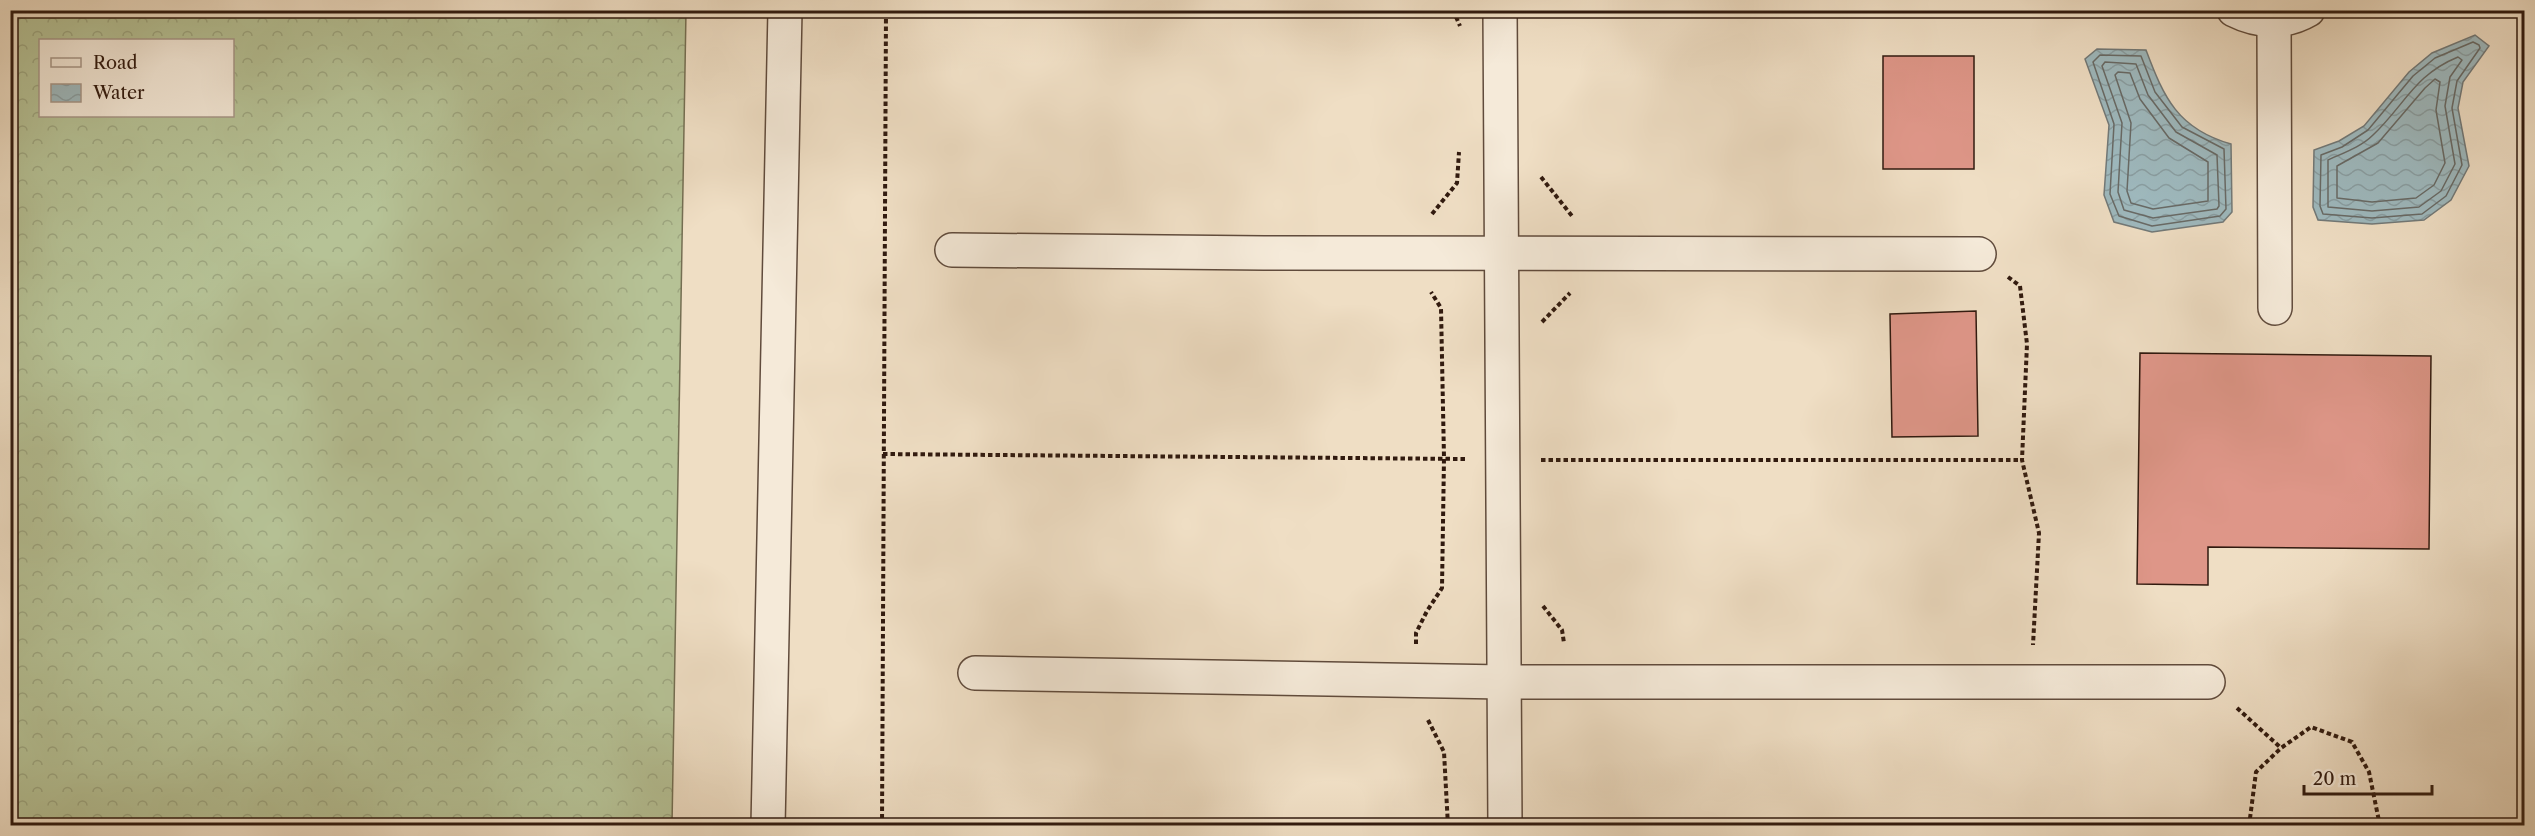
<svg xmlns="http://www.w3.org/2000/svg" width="2535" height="836" font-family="'Libre Caslon Text',serif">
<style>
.forest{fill:url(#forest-crowns);stroke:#746e52;stroke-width:1.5;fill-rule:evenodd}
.water{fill:url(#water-waves);stroke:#727978;stroke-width:1.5}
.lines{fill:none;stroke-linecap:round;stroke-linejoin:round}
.shore{stroke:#686a66;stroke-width:1.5}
.building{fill:#de9688;stroke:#311a0f;stroke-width:1.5}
.minor-casing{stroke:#604b3c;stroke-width:36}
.path{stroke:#311a0f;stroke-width:4;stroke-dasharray:4.5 3;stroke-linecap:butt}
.minor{stroke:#f5ead9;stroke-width:33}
</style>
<defs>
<pattern id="forest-crowns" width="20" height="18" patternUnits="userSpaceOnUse" patternTransform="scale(1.5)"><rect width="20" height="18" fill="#b6c296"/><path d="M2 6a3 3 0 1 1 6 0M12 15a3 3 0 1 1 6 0" fill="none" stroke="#9da680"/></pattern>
<pattern id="water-waves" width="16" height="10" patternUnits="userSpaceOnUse" patternTransform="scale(1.5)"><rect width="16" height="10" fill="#9eb9be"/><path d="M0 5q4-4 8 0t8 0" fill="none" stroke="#899ea2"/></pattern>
</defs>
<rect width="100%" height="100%" fill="#efdec4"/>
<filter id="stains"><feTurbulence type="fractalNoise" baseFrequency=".00333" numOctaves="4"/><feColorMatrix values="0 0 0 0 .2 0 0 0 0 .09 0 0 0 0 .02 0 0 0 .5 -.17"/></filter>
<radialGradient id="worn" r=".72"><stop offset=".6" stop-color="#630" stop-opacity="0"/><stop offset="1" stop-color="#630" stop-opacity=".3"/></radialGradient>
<path class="forest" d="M10,11H686L672,825H11ZM40,40H232V116H40Z"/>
<g class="water">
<polygon points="2475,35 2489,46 2463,82 2458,108 2469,166 2451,200 2424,220 2372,224 2318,220 2313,207 2314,150 2339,141 2364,126 2409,72 2432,53"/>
<path d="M2097,49L2146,50C2164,98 2178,129 2231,144L2232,212L2223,222L2152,232L2114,222L2104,195L2109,125L2085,59Z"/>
</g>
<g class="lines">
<g class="shore">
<polygon points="2473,42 2479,45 2480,48 2457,81 2452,108 2462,165 2446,196 2422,214 2372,218 2323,214 2320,206 2321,155 2342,147 2368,130 2413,76 2435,58"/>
<polygon points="2100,55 2141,56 2155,92 2182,127 2224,149 2226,209 2220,216 2152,226 2119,216 2110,194 2114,124 2093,62"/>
<path d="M2458,57L2462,60L2450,77L2445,106L2455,164L2441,191L2419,207L2372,211L2328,207V160C2343,153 2361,147 2373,135C2405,105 2414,75 2458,57Z"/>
<polygon points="2105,62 2136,64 2148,95 2176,132 2217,155 2219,206 2217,209 2153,218 2124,210 2118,192 2122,123 2102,66"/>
<polygon points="2118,72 2130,73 2140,99 2169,138 2208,162 2208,201 2153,209 2131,203 2127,191 2131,123 2115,75"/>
<polygon points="2435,79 2440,82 2436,110 2445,163 2434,185 2416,198 2372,202 2337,198 2337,166 2378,143 2425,88"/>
</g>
</g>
<g class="building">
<rect x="1883" y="56" width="91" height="113"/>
<polygon points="1976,311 1978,436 1892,437 1890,314"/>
<polygon points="2140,353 2431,356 2429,549 2208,547 2208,585 2137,584"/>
</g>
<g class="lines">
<g class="minor-casing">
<g id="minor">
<polyline points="1500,10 1505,826"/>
<path d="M2234,10C2258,22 2284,24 2308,10"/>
<polyline points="2274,21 2275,308"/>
<polyline points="952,250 1264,253 1979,254"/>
<polyline points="975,673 1504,682 2208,682"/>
<polyline points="768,826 785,10"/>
</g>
</g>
<g class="path">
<polyline points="1453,10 1460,26"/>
<polyline points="1541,177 1572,216"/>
<polyline points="1432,214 1457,183 1459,152"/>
<polyline points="2008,277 2020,286 2027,344 2022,460 2039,533 2033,645"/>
<polyline points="1542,322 1570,293"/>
<polyline points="883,454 1465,459"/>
<polyline points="1541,460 2022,460"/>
<polyline points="1543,606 1562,630 1564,643"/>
<polyline points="1416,644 1416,633 1427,611 1442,588 1444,458 1441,308 1431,292"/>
<polyline points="2237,708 2281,748"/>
<polyline points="1428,720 1444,752 1448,826"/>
<polyline points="882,826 886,10"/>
<polyline points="2249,826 2256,772 2281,748 2311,727 2352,742 2369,772 2380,826"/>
</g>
<use href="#minor" class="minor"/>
</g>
<rect width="2535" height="836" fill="none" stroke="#efdec4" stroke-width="36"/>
<rect x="12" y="12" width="2511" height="812" fill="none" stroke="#311a0f" stroke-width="3"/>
<rect x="18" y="18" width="2499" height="800" fill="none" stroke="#311a0f" stroke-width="1.5"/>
<rect x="39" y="39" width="195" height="78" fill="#f5ead9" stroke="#a79788" stroke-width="1.5"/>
<rect x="51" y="58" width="30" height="9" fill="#f5ead9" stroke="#a79788" stroke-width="1.5"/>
<text x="93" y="69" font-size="18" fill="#311a0f">Road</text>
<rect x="51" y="84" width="30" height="18" fill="url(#water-waves)" stroke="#a79788" stroke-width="1.5"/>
<text x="93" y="99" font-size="18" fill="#311a0f">Water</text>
<path d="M2304 785v9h128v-9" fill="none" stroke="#311a0f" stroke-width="3"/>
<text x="2313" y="785" font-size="18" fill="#311a0f" stroke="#f5ead9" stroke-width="4.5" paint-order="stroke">20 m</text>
<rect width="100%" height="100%" filter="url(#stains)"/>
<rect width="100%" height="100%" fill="url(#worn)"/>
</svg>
